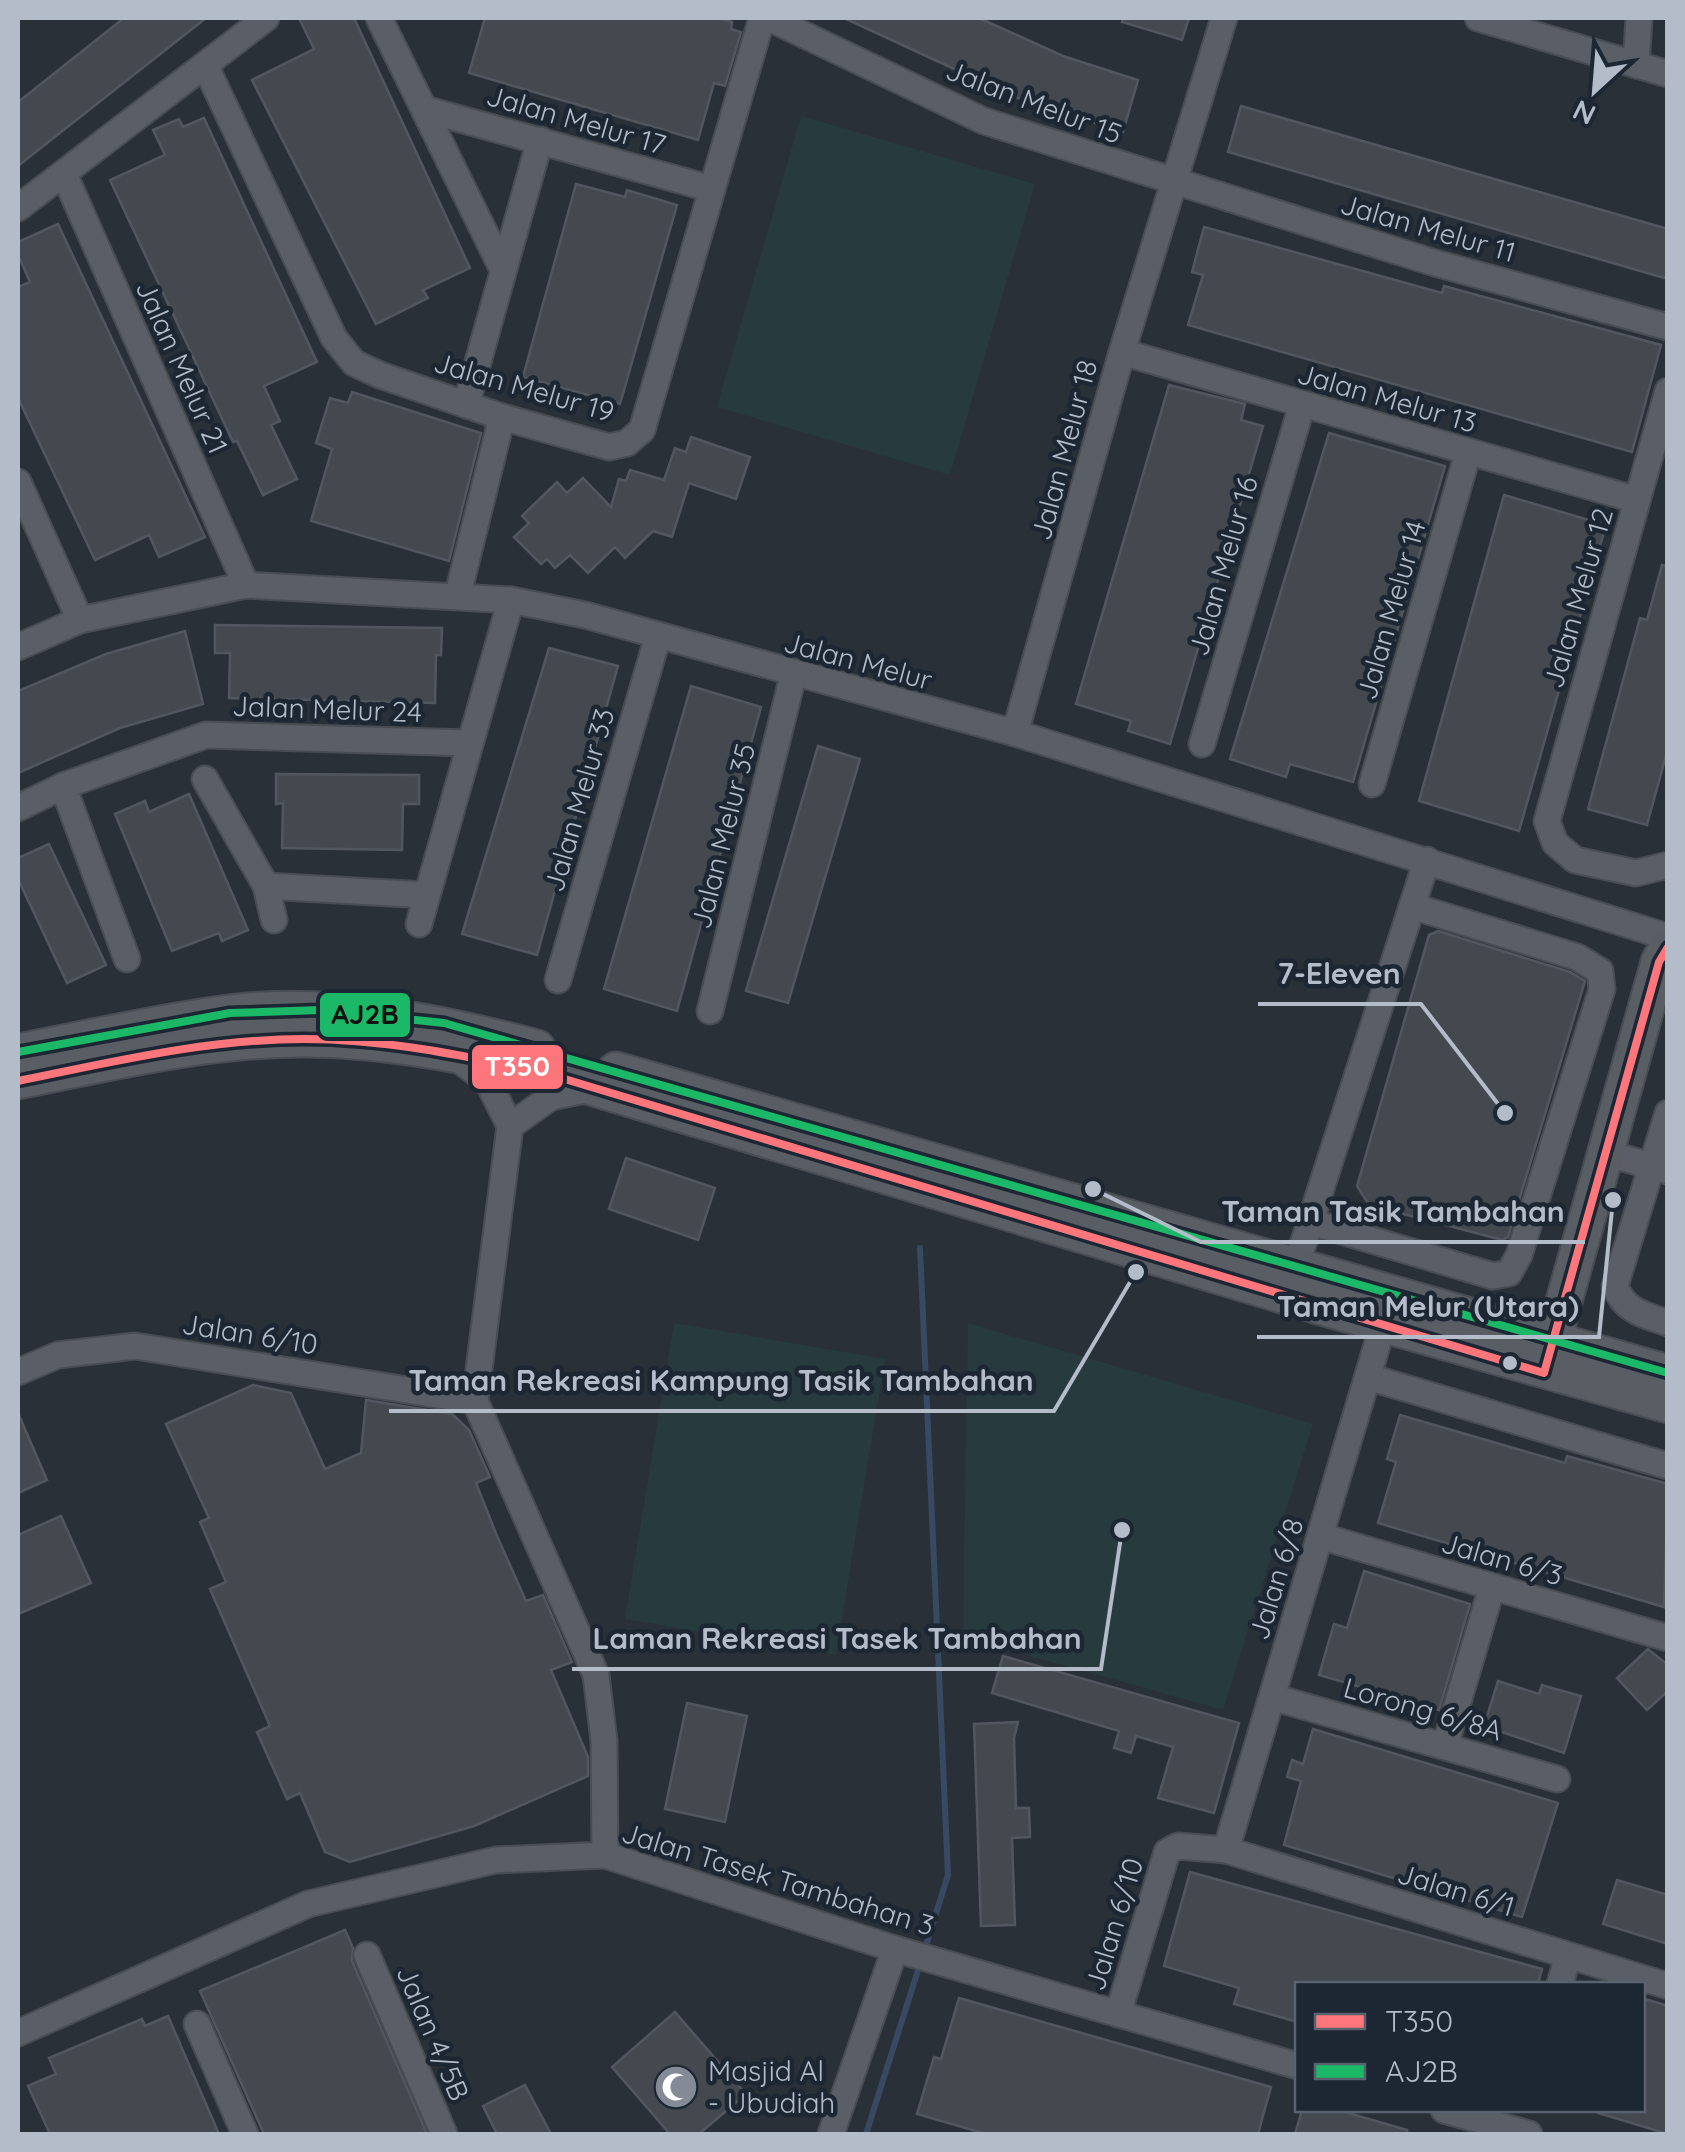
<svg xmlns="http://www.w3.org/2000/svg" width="1685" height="2152" font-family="Quicksand,sans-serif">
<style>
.green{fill:#273a3e}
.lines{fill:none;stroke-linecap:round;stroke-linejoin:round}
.stream{stroke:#384963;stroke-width:6}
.building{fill:#444950;stroke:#52575f;stroke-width:2.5}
.street-casing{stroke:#484c53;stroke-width:29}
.secondary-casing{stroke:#484c53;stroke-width:39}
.street{stroke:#5a5e66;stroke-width:25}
.secondary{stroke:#595d64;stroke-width:35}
.bus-1-casing{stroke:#1d2633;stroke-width:15}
.bus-2-casing{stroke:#1d2633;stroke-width:15}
.bus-1{stroke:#fd767b;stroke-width:8}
.bus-2{stroke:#1ab867;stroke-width:8}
.bus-dot{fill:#b4bcc9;stroke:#1d2633;stroke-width:4}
.labels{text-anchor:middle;stroke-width:9;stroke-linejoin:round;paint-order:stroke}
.street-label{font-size:28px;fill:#b4bcc9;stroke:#1d2633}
.poi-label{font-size:28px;fill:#b4bcc9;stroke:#1d2633;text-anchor:start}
.leader{fill:none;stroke:#b4bcc9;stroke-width:4}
.callout-dot{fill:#b4bcc9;stroke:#1d2633;stroke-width:4}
.callout-label{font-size:30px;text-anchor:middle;font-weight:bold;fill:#b4bcc9;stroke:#1d2633;stroke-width:9;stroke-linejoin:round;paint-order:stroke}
.line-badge{stroke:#1d2633;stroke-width:4}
.badge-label{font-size:28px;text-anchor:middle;font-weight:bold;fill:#fff}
.pale-badge-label{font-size:28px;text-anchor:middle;font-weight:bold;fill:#111}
</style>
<rect width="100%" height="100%" fill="#2a3038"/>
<g class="green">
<polygon points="801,116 1035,184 950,475 717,407"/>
<polygon points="674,1323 885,1359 836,1655 625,1619"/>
<polygon points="968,1323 1313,1424 1223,1710 963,1637"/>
</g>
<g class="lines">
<g class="stream">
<polyline points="920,1248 948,1875 924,1952"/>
<polyline points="866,2134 920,1964"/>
</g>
</g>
<g class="building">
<polygon points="124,18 206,18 18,166 18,102"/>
<polygon points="299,18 354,18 470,268 423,290 428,298 376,324 252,80 314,49"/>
<polygon points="485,18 717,18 732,22 731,29 741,32 725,86 714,83 698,140 469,73"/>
<polygon points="844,18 979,18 1063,56 1138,80 1123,132 1015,97"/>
<polygon points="1123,18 1189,18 1182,40 1122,22"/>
<polygon points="1241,106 1668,229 1668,279 1228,152"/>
<polygon points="204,118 317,362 264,386 280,421 271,425 297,479 263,495 237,441 233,442 110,180 165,155 153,130 179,119 183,127"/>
<polygon points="576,184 625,197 627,190 677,205 620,404 523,377"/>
<polygon points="58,224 205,537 159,557 149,535 95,560 18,398 18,287 30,282 18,255 18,242"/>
<polygon points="1204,227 1442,293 1444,286 1661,345 1632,452 1188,325 1203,275 1192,272"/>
<polygon points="1169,385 1245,404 1241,420 1263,426 1170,744 1128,731 1131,721 1076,704"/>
<polygon points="352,392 481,433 449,561 311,521 332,449 316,443 330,398 348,403"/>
<polygon points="1329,433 1445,466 1353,782 1290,764 1286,777 1230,759"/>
<polygon points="691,437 750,457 736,499 689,483 672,537 653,531 625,558 615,547 588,573 570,555 555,568 547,559 541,564 514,537 529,523 522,516 557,482 567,493 583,478 611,507 619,479 626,481 630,470 664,480 675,448 686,452"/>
<polygon points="1504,495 1606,525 1519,831 1419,801"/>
<polygon points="1662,565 1668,566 1668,748 1647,825 1588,809 1640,618 1647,620"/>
<polygon points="215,625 442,628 441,655 436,655 435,703 229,698 230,653 215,653"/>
<polygon points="185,631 203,704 120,728 18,773 18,691 106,654"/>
<polygon points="549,648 618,666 537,955 462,934"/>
<polygon points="691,686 761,707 677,1011 604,989"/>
<polygon points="818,746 860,759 788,1003 746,991"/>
<polygon points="276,774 419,775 419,804 403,804 402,850 282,848 283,803 276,804"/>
<polygon points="189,794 248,930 222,941 219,933 172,951 115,814 145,801 149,812"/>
<polygon points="49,844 106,965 67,983 18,879 18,858"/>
<polygon points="1438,931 1570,972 1585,981 1508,1237 1502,1240 1369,1205 1357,1186 1429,935"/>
<polygon points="626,1158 715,1188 698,1240 609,1209"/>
<polygon points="253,1385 291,1393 325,1469 361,1453 366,1400 452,1414 469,1430 490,1477 476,1483 497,1536 526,1601 543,1595 572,1662 551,1670 588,1757 588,1776 474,1826 350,1862 325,1852 300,1793 287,1799 257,1732 270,1726 210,1589 226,1582 200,1522 209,1518 166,1424"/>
<polygon points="18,1413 47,1480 18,1493"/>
<polygon points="1400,1415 1565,1463 1567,1456 1668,1484 1664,1607 1378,1523 1396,1462 1387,1459"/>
<polygon points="61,1516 91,1583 18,1614 18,1535"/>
<polygon points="1364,1571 1470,1604 1439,1710 1319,1675 1334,1624 1347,1628"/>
<polygon points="1648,1649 1668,1665 1668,1691 1647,1710 1617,1678"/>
<polygon points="1003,1656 1239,1723 1214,1813 1158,1798 1173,1747 1136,1736 1131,1753 1114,1748 1119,1731 992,1693"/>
<polygon points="1498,1681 1539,1694 1542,1685 1581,1696 1564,1753 1484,1726"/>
<polygon points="687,1703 747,1716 725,1822 665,1809"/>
<polygon points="1018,1722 1014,1738 1016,1808 1029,1808 1030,1837 1012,1838 1015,1925 981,1926 974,1724"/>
<polygon points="1313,1729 1558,1803 1522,1917 1284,1845 1301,1781 1287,1777 1292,1760 1303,1764"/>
<polygon points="1190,1872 1542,1969 1538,1984 1298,1984 1298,2022 1234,2004 1239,1988 1164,1966"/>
<polygon points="1617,1880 1668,1895 1668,1944 1603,1924"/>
<polygon points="345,1930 353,1948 352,1961 427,2134 264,2134 200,1991"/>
<polygon points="959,1998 1271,2087 1258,2134 986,2134 917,2114 934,2057 941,2059"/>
<polygon points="1642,1998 1668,2006 1668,2134 1598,2113 1599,2110 1642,2110"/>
<polygon points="675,2012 746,2094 699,2134 670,2134 612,2067"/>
<polygon points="168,2016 219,2134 50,2134 28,2086 56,2074 49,2058 142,2019 145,2026"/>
<polygon points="525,2085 551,2134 497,2134 483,2106"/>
<polygon points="1302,2110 1338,2110 1407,2130 1407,2134 1295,2134"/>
</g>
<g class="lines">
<g class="street-casing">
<g id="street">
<polyline points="379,18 503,270"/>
<polyline points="769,18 984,121 1435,263 1668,327"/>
<polyline points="1478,18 1668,74"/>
<polyline points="205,65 334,338 354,363 380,375 502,417 609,447 627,443 642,430 762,18"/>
<polyline points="1636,65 1639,18"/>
<polyline points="424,109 712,189"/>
<polyline points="64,174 246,585"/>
<polyline points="18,208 266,18"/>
<polyline points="1122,352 1637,500"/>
<polyline points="1668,391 1547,821 1555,843 1575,860 1636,873 1668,865"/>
<polyline points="466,405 540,140"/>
<polyline points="18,482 80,620"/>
<polyline points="458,594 502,417"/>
<polyline points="18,647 80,620 246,585 511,600 585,615 1015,733 1668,937"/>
<polyline points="1015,733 1122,352 1224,18"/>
<polyline points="1202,744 1302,405"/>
<polyline points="205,779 266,886 274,920"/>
<polyline points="1372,784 1468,453"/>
<polyline points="63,786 127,959"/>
<polyline points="18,808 63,786 206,735 468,743"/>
<polyline points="266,886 426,895"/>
<polyline points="419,924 511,600"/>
<polyline points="558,980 658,636"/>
<polyline points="710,1011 793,676"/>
<polyline points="457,1058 488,1082 510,1126 475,1401 596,1675 604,1741 605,1855"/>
<path d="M1668,1113L1615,1286C1624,1311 1644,1315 1668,1323"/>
<polyline points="510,1126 551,1097 590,1089"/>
<polyline points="1603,1152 1668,1171"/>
<polyline points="1311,1222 1493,1276 1509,1273 1519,1255 1602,989 1600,971 1577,957 1412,906"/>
<polyline points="1295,1269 1427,860"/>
<polyline points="18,1372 58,1355 135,1346 475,1401"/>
<polyline points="1368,1377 1668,1466"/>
<polyline points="1320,1536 1668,1638"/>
<polyline points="1272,1697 1557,1779"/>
<polyline points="1445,1746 1492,1587"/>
<polyline points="1226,1850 1383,1325"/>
<polyline points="367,1955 444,2134"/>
<polyline points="1560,1984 1568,1956"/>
<polyline points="1118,2014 1167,1852 1178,1846 1226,1850 1668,1986"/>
<polyline points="197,2024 245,2134"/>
<polyline points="18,2033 308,1904 496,1860 605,1855 895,1949 1298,2066"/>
<polyline points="1444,2110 1529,2134"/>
<polyline points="831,2134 895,1949"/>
</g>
</g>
<g class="secondary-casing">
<g id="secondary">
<path d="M18,1052C87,1039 158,1022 228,1013C332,1000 438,1022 537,1048"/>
<polyline points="616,1070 1668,1373"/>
<path d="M18,1081C112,1062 207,1039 304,1039C382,1039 462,1055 538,1071L1322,1307L1668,1405"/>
<polyline points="1547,1362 1659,962 1668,946"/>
</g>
</g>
<use href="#street" class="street"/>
<use href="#secondary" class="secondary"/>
<g class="bus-1-casing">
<path id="bus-1" d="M18,1081C112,1062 207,1039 304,1039C383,1039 461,1055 538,1071L1544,1373L1659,962L1668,947"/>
</g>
<g class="bus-2-casing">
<polyline id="bus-2" points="18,1052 230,1013 321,1010 444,1023 1668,1373"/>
</g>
<use href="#bus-1" class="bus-1"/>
<use href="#bus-2" class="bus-2"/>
</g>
<defs>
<g id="mosque-disc" transform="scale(2.25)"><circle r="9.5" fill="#848b96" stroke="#1d2633"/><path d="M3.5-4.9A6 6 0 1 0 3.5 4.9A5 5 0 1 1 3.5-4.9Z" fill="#fff"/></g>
</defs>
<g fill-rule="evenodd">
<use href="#mosque-disc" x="676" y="2087"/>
</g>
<circle class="bus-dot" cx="1510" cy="1363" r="9"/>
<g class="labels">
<g class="street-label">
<text transform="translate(1034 102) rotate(21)" y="10">Jalan Melur 15</text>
<text transform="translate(576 120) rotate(16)" y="10">Jalan Melur 17</text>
<text transform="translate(1428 228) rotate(16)" y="10">Jalan Melur 11</text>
<text transform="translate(182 367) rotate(66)" y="10">Jalan Melur 21</text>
<text transform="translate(524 387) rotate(16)" y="10">Jalan Melur 19</text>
<text transform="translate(1387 398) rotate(16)" y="10">Jalan Melur 13</text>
<text transform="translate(1064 450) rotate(-75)" y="10">Jalan Melur 18</text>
<text transform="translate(1223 566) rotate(-74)" y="10">Jalan Melur 16</text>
<text transform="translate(1578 598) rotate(-74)" y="10">Jalan Melur 12</text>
<text transform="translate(1391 610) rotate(-74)" y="10">Jalan Melur 14</text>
<text transform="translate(858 661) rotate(15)" y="10">Jalan Melur</text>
<text transform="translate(327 709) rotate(2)" y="10">Jalan Melur 24</text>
<text transform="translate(579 800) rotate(-74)" y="10">Jalan Melur 33</text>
<text transform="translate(723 836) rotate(-76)" y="10">Jalan Melur 35</text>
<text transform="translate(250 1334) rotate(9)" y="10">Jalan 6/10</text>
<text transform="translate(1502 1559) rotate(16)" y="10">Jalan 6/3</text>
<text transform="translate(1276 1579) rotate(-73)" y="10">Jalan 6/8</text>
<text transform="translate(1423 1709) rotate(16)" y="10">Lorong 6/8A</text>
<text transform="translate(778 1879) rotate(17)" y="10">Jalan Tasek Tambahan 3</text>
<text transform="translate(1456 1890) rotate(17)" y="10">Jalan 6/1</text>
<text transform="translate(1114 1924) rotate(-73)" y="10">Jalan 6/10</text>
<text transform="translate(433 2033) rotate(67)" y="10">Jalan 4/5B</text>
</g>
<g class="poi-label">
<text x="708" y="2081">Masjid Al<tspan x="708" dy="32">- Ubudiah</tspan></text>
</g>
</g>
<path class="leader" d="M1505 1113L1421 1004H1258M1093 1189L1201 1242H1585M1613 1200L1599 1337H1257M1136 1272L1054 1411H389M1122 1530L1101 1669H572"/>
<g class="callout-dot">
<circle cx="1505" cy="1113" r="10"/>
<circle cx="1093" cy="1189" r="10"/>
<circle cx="1613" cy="1200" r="10"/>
<circle cx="1136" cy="1272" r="10"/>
<circle cx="1122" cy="1530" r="10"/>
</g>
<g class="callout-label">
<text x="1339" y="984">7-Eleven</text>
<text x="1393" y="1222">Taman Tasik Tambahan</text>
<text x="1428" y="1317">Taman Melur (Utara)</text>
<text x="721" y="1391">Taman Rekreasi Kampung Tasik Tambahan</text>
<text x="837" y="1649">Laman Rekreasi Tasek Tambahan</text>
</g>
<g class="line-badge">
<rect x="318" y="991" width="94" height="48" rx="10" fill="#1ab867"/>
<rect x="470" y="1043" width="95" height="48" rx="10" fill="#fd767b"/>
</g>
<g class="badge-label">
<text x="517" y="1076">T350</text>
</g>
<g class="pale-badge-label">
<text x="365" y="1024">AJ2B</text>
</g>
<rect width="1685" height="2152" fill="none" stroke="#b4bcc9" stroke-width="40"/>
<rect x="1295" y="1982" width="350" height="130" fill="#1d2633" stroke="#59626f" stroke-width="2.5"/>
<rect x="1315" y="2014" width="50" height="15" fill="#fd767b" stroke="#59626f" stroke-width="2.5"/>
<text x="1385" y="2032" font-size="30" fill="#b4bcc9">T350</text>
<rect x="1315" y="2064" width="50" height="15" fill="#1ab867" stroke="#59626f" stroke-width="2.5"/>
<text x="1385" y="2082" font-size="30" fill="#b4bcc9">AJ2B</text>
<g transform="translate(1595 90) rotate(206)" stroke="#1d2633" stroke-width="8" paint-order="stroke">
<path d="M0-8L18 38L0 25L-18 38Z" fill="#b4bcc9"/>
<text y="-15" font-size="28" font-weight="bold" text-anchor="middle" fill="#b4bcc9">N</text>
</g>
</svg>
